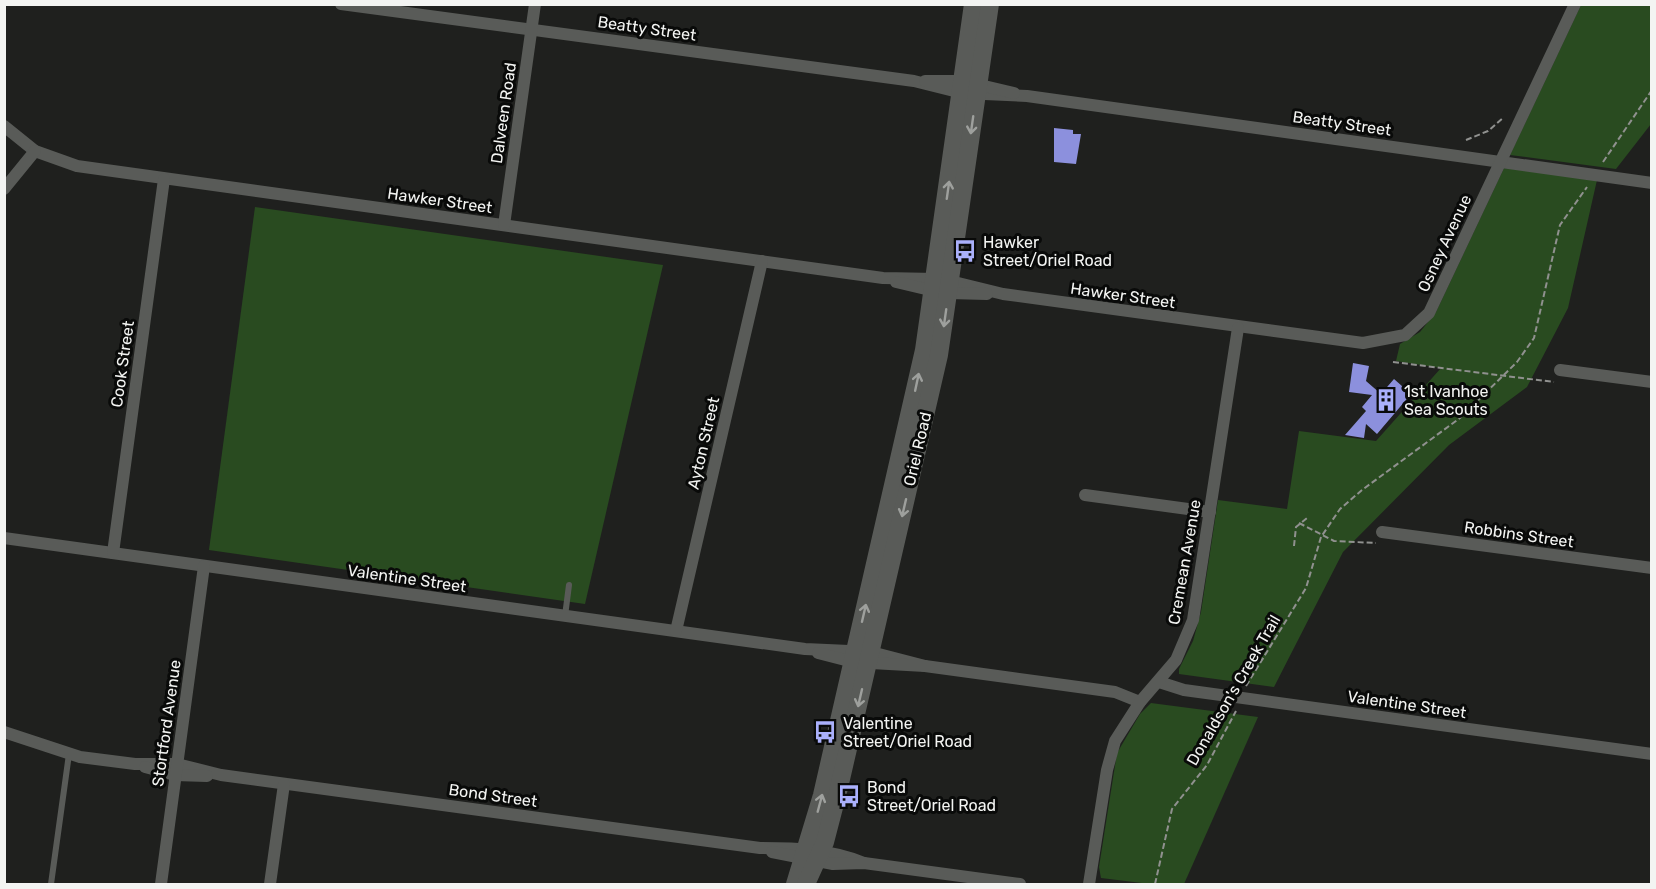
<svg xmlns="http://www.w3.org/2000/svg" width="1656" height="889" font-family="Rubik,sans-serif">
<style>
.green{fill:#294b20}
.building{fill:#8c90dd}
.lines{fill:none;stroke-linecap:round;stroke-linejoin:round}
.path{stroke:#90918f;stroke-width:2;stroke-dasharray:6 3;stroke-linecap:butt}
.lane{stroke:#595b58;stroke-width:6}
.street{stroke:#595b58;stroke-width:12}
.secondary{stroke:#595b58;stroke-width:18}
.oneway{stroke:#9ea09d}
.labels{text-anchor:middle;stroke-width:6;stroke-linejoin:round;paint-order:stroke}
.street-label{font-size:16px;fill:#f3f4f2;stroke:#090a09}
.poi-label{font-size:16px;fill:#f3f4f2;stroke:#090a09;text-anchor:start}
</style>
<rect width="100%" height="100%" fill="#1f201e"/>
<g class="green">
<polygon points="1581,5 1651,5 1651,124 1616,169 1510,155"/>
<polygon points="1504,168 1597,180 1568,308 1527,387 1449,445 1343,552 1274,687 1179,674 1179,669 1193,641 1201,612 1218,500 1287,509 1299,431 1376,441 1441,368 1396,361 1400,344 1420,332 1436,312"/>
<polygon points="255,207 663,265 585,604 209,550"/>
<polygon points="1151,703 1258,717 1184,884 1150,884 1101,878 1099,867 1117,753 1140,714"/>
</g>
<g class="building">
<polygon points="1054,128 1073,130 1073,134 1081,134 1076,164 1054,162"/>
<polygon points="1353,363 1369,366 1366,381 1381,394 1394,379 1411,394 1377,434 1366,424 1364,438 1345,435 1366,411 1362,407 1372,395 1349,392"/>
</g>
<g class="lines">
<g class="path">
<polyline points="1466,140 1488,131 1503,118"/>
<polyline points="1603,162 1652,90"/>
<polyline points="1393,362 1554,382"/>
<polyline points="1299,523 1334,541 1376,543"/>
<polyline points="1294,546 1296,527 1307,518"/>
<polyline points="1246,686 1306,588 1321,537 1340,509 1362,490 1460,418 1517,362 1534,338 1560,225 1587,187"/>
<polyline points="1155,884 1172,809 1207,765 1236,711"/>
</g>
<g class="lane">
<polyline points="565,616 569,585"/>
<polyline points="51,884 69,754"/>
</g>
<g class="street">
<polyline points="341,4 914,81 962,93 1027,96 1652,183"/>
<polyline points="925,81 963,81 1014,93"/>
<polyline points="4,126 35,151 77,166 883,278 936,279"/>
<polyline points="4,189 35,151"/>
<polyline points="504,225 535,4"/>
<polyline points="950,281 1003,294 1363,343 1405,335 1429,313 1575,4"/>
<polyline points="896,282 934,291"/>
<polyline points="949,293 987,294"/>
<polyline points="1560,370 1652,382"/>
<polyline points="1085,495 1210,512"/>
<polyline points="1382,532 1652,568"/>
<polyline points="4,538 805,649 871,652 925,666"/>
<polyline points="113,553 164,179"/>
<polyline points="676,631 762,261"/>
<polyline points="818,653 853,662 925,666 1115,692 1140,702"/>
<polyline points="1159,682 1184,690 1652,754"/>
<path d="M4,732L80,757L135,764H177L221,775L760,848C796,848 830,849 864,863"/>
<polyline points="145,767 175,775 207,776"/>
<polyline points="772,852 833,864 864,863 1020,884"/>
<polyline points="161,884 204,566"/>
<polyline points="270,884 284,784"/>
<polyline points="1089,884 1107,770 1115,741 1140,702 1176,660 1193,620 1238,328"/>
</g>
<g class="secondary">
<polyline points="795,884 822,795 924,350 973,4"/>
<polyline points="806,884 825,842 838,792 939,355 990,4"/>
</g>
</g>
<defs><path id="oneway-shaft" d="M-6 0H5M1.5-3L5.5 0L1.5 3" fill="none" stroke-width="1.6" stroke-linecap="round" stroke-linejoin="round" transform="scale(1.5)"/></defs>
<g class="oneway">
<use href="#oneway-shaft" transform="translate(972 125) rotate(98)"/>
<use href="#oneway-shaft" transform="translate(948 190) rotate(-82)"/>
<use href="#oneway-shaft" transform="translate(945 318) rotate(98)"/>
<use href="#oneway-shaft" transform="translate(917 382) rotate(-78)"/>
<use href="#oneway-shaft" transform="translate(904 508) rotate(103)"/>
<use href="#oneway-shaft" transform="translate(864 613) rotate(-77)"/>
<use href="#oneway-shaft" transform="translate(860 698) rotate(103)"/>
<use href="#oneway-shaft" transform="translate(820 803) rotate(-75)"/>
</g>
<defs>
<g id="bus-bare" transform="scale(1.8)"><path d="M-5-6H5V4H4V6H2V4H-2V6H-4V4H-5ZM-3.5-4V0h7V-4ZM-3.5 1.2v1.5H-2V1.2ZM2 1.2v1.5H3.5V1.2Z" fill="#aab0fb" stroke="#090a09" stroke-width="2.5" paint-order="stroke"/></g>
<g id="building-bare" transform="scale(1.8)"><path d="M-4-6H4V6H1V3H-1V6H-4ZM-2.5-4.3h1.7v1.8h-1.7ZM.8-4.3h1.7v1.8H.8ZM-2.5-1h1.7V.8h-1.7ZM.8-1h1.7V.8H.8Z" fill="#aab0fb" stroke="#090a09" stroke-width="2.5" paint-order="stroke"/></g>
</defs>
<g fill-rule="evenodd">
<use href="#bus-bare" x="965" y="251"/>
<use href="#building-bare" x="1386" y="400"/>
<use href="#bus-bare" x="825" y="732"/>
<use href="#bus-bare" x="849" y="796"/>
</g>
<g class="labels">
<g class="street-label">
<text transform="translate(647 28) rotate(8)" y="6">Beatty Street</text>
<text transform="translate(503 113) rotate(-82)" y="6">Dalveen Road</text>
<text transform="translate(1342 123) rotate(8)" y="6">Beatty Street</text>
<text transform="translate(440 200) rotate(8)" y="6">Hawker Street</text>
<text transform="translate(1444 243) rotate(-65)" y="6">Osney Avenue</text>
<text transform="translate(1123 295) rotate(8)" y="6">Hawker Street</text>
<text transform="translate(122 364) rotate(-82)" y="6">Cook Street</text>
<text transform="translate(703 443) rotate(-77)" y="6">Ayton Street</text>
<text transform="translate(917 449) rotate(-77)" y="6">Oriel Road</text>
<text transform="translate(1519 534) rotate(8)" y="6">Robbins Street</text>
<text transform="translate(1184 562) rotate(-80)" y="6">Cremean Avenue</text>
<text transform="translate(407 578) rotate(8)" y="6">Valentine Street</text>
<text transform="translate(1233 690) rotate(-60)" y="6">Donaldson's Creek Trail</text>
<text transform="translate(1407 704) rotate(8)" y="6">Valentine Street</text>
<text transform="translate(166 723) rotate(-82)" y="6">Stortford Avenue</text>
<text transform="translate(493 795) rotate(8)" y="6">Bond Street</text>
</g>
<g class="poi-label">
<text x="983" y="248">Hawker<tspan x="983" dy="18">Street/Oriel Road</tspan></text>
<text x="1404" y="397">1st Ivanhoe<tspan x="1404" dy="18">Sea Scouts</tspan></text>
<text x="843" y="729">Valentine<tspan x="843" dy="18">Street/Oriel Road</tspan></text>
<text x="867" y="793">Bond<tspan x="867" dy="18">Street/Oriel Road</tspan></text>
</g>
</g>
<rect width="1656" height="889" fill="none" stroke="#f3f4f2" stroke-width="12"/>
</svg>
